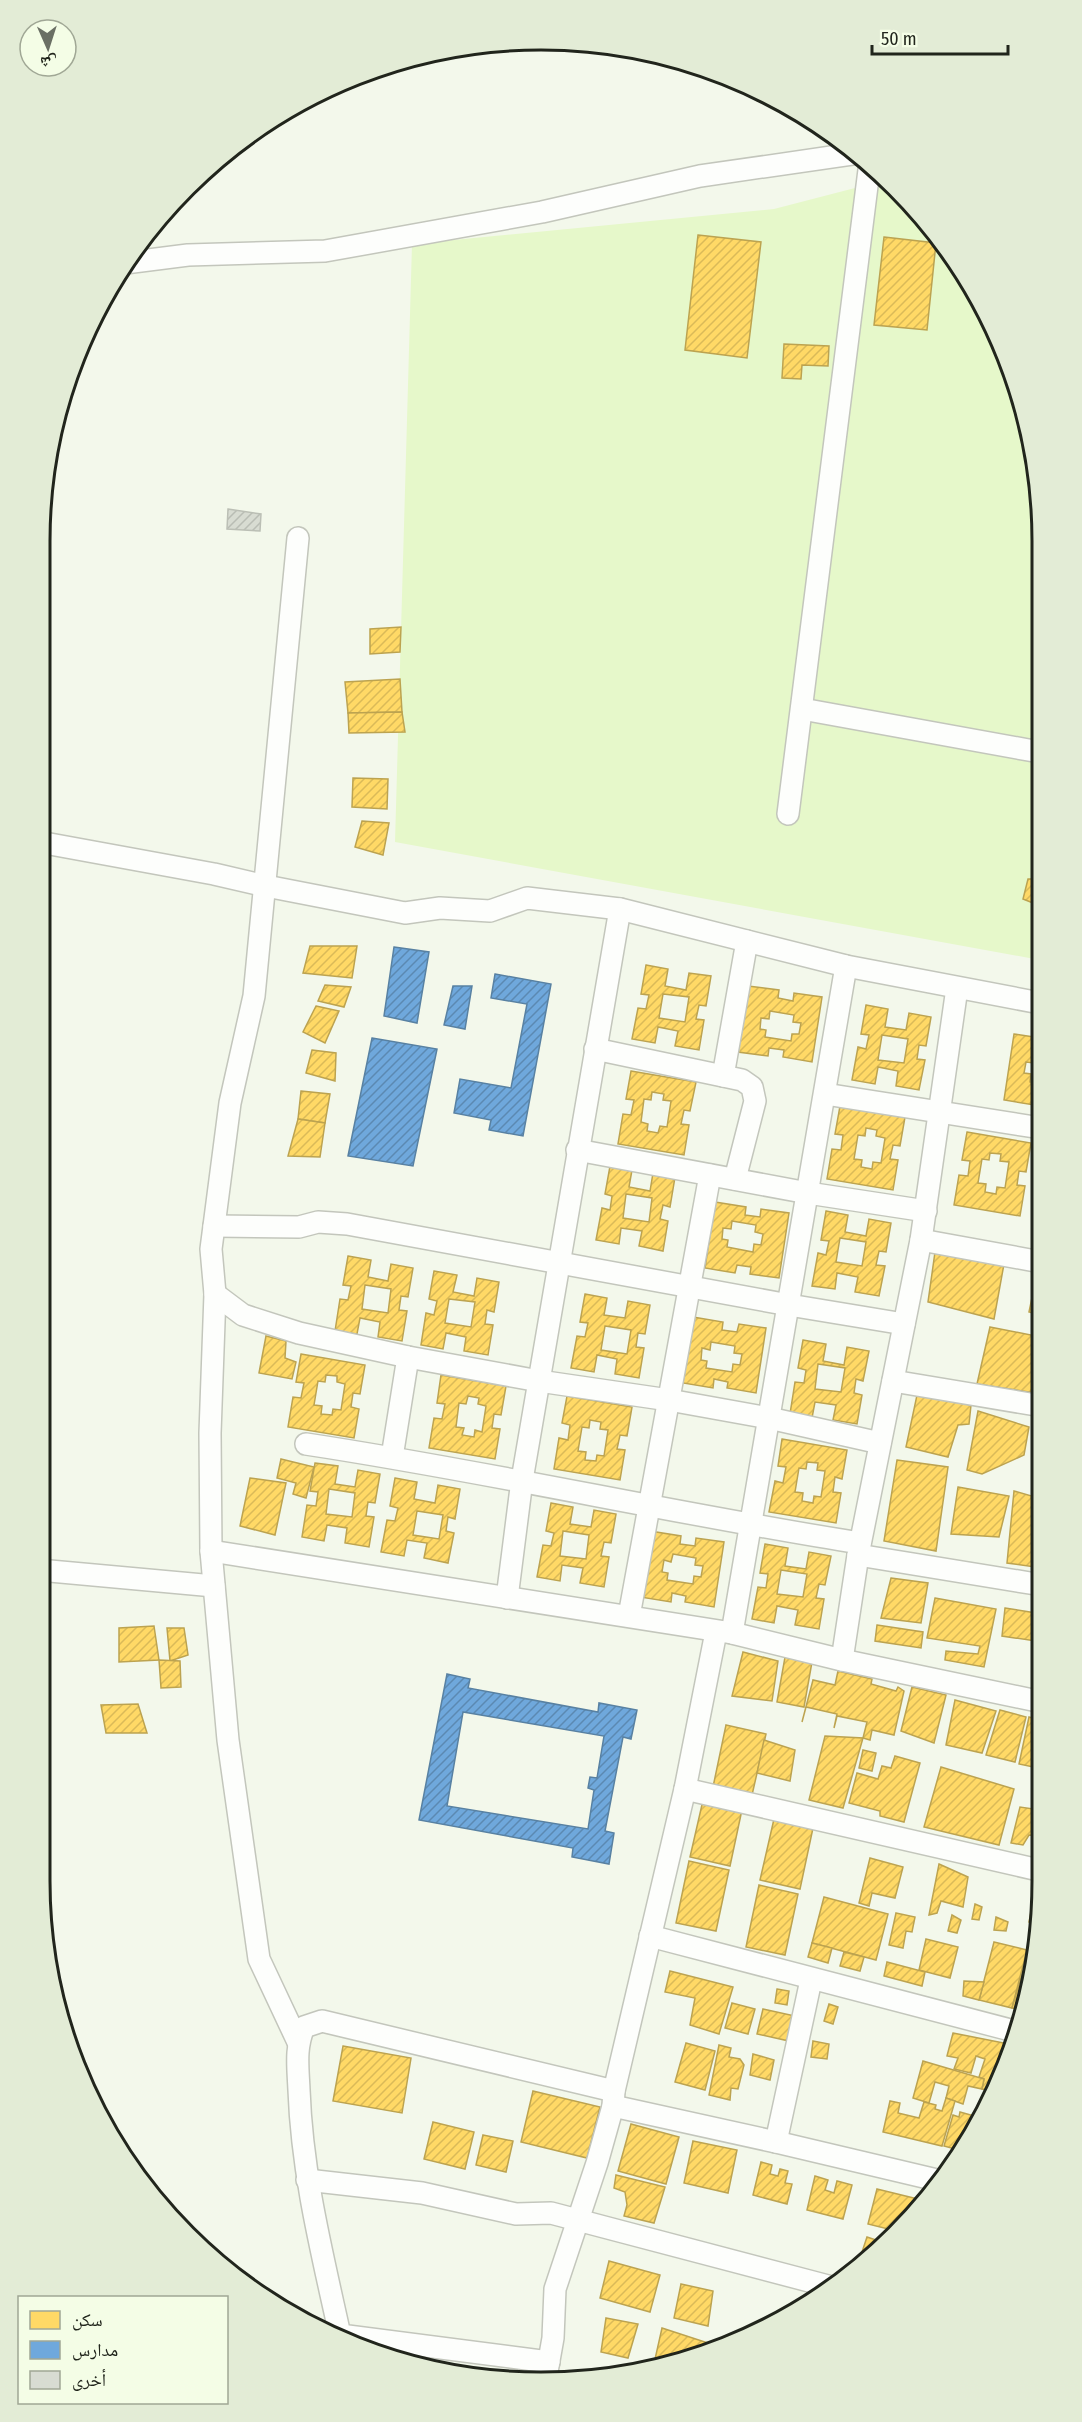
<svg xmlns="http://www.w3.org/2000/svg" width="1082" height="2422" font-family="'Fira Sans Condensed','Noto Naskh Arabic',sans-serif">
<style>
.pitch{fill:#e6f8ca}
.homes{fill:url(#homes-hatch);stroke:#bca350;stroke-width:1.5;fill-rule:evenodd}
.schools{fill:url(#schools-hatch);stroke:#5881a2;stroke-width:1.5;fill-rule:evenodd}
.building{fill:url(#building-hatch);stroke:#bbbfb5;stroke-width:1.5}
.lines{fill:none;stroke-linecap:round;stroke-linejoin:round}
.minor-casing{stroke:#c3c6bc;stroke-width:24}
.minor{stroke:#fdfefc;stroke-width:21}
.rim{fill:none;stroke:#21251c;stroke-width:3}
</style>
<defs>
<pattern id="homes-hatch" width="6" height="6" patternUnits="userSpaceOnUse" patternTransform="scale(1.5)"><rect width="6" height="6" fill="#ffd966"/><path d="M-1 1l2-2M0 6l6-6M5 7l2-2" fill="none" stroke="#daba58"/></pattern>
<pattern id="schools-hatch" width="6" height="6" patternUnits="userSpaceOnUse" patternTransform="scale(1.5)"><rect width="6" height="6" fill="#6fa8dc"/><path d="M-1 1l2-2M0 6l6-6M5 7l2-2" fill="none" stroke="#5b89b2"/></pattern>
<pattern id="building-hatch" width="6" height="6" patternUnits="userSpaceOnUse" patternTransform="scale(1.5)"><rect width="6" height="6" fill="#d8dcd2"/><path d="M-1 1l2-2M0 6l6-6M5 7l2-2" fill="none" stroke="#b9bdb4"/></pattern>
</defs>
<rect width="100%" height="100%" fill="#f3f8eb"/>
<polygon class="pitch" points="882,181 939,235 1005,349 1039,475 1040,960 395,842 412,244 774,209"/>
<g class="homes">
<polygon points="698,235 761,242 747,358 685,350"/>
<polygon points="884,237 936,243 927,330 874,325"/>
<polygon points="784,344 829,346 828,366 802,365 801,379 782,378"/>
<polygon points="401,627 400,652 370,654 370,629"/>
<polygon points="400,679 402,712 348,713 345,682"/>
<polygon points="402,712 405,732 349,733 348,713"/>
<polygon points="353,778 388,779 387,809 352,807"/>
<polygon points="362,821 389,823 383,855 355,847"/>
<polygon points="1028,879 1040,879 1040,900 1038,905 1023,899"/>
<polygon points="310,946 357,946 352,978 303,973"/>
<path d="M646,965L668,969L665,986L686,990L689,973L711,976L706,1006L699,1005L696,1019L704,1020L699,1050L675,1046L678,1031L658,1027L655,1043L632,1039L638,1008L646,1009L649,995L641,994ZM663,994L689,997L685,1022L659,1018Z"/>
<polygon points="325,985 351,987 344,1007 318,1001"/>
<path d="M748,986L779,990L778,998L793,1001L794,993L822,997L812,1062L783,1057L784,1050L769,1048L768,1056L738,1052ZM770,1011L794,1015L793,1022L801,1023L799,1034H792L791,1041L765,1037L766,1030L760,1029L761,1018L769,1019Z"/>
<path d="M866,1005L888,1009L885,1027L906,1030L909,1013L931,1017L926,1046L919,1045L917,1059L925,1060L919,1090L896,1086L898,1071L878,1067L875,1084L852,1080L858,1047L866,1049L869,1035L861,1034ZM882,1035L908,1039L904,1063L878,1060Z"/>
<polygon points="316,1006 339,1011 325,1043 303,1032"/>
<polygon points="1014,1034 1040,1038 1040,1057 1035,1056 1034,1063 1026,1062 1024,1073 1031,1074 1030,1082 1041,1084 1041,1097 1035,1096 1034,1105 1004,1100"/>
<polygon points="312,1050 336,1053 335,1081 306,1073"/>
<path d="M631,1071L696,1082L690,1111L684,1110L681,1124L689,1125L684,1155L618,1144L623,1114L631,1115L634,1100L626,1099ZM652,1092L664,1094L663,1100L671,1101L667,1127L660,1126L658,1133L647,1131L648,1124L641,1122L644,1099L651,1100Z"/>
<polygon points="301,1091 330,1094 325,1123 298,1119"/>
<path d="M840,1106L905,1117L900,1146L893,1145L890,1159L898,1160L893,1190L827,1179L832,1149L841,1150L843,1135L835,1134ZM866,1128L877,1130L876,1136L885,1138L881,1163L873,1162L872,1169L861,1167L862,1160L854,1159L858,1135L865,1136Z"/>
<polygon points="298,1119 325,1123 320,1157 288,1156"/>
<path d="M967,1132L1031,1143L1026,1172L1019,1171L1017,1185L1025,1186L1020,1216L954,1205L959,1175L968,1176L970,1161L962,1160ZM990,1153L1001,1154L1000,1161L1009,1162L1005,1188L997,1187L996,1194L985,1192L986,1184L978,1183L982,1159L989,1160Z"/>
<polygon points="1041,1139 1041,1168 1038,1167"/>
<path d="M610,1166L632,1170L629,1187L650,1191L653,1173L675,1177L670,1207L663,1205L660,1219L668,1221L663,1251L639,1246L642,1231L621,1228L619,1244L596,1240L602,1208L610,1210L612,1196L605,1194ZM626,1194L652,1198L649,1222L623,1218Z"/>
<path d="M715,1202L746,1207L745,1215L760,1217L761,1209L789,1213L779,1278L750,1274L751,1267L737,1265L735,1273L705,1268ZM732,1221L756,1225L755,1232L763,1234L761,1245L754,1244L753,1252L727,1247L728,1240L722,1239L723,1228L731,1229Z"/>
<path d="M826,1211L848,1215L845,1232L866,1236L869,1219L891,1223L886,1252L879,1251L876,1265L885,1266L879,1296L855,1292L858,1277L837,1273L835,1289L812,1286L818,1253L826,1255L829,1241L821,1240ZM840,1238L866,1242L862,1266L836,1262Z"/>
<polygon points="935,1252 1004,1264 994,1319 928,1302"/>
<path d="M348,1256L371,1260L368,1277L388,1281L391,1264L413,1268L408,1297L401,1296L399,1310L407,1311L402,1341L378,1337L380,1322L360,1318L357,1334L335,1331L340,1299L348,1300L351,1286L343,1285ZM365,1285L391,1289L388,1313L362,1309Z"/>
<path d="M434,1271L457,1275L453,1292L474,1296L477,1278L499,1282L494,1312L487,1310L485,1324L493,1325L488,1355L464,1351L466,1337L446,1333L443,1349L421,1345L426,1313L434,1315L437,1301L429,1299ZM449,1299L475,1302L471,1327L445,1323Z"/>
<polygon points="1041,1287 1041,1315 1029,1312 1033,1293"/>
<path d="M585,1294L607,1298L604,1315L625,1318L628,1301L650,1305L645,1334L638,1333L636,1347L644,1348L639,1378L615,1374L617,1359L597,1355L594,1372L571,1368L577,1336L585,1337L588,1323L580,1322ZM605,1326L631,1330L627,1354L601,1350Z"/>
<path d="M693,1317L723,1322L722,1330L737,1332L739,1324L766,1328L756,1393L727,1388L728,1382L714,1379L713,1388L683,1383ZM711,1342L735,1346L734,1353L742,1354L740,1365L733,1364L732,1372L706,1368L707,1361L701,1360L702,1348L710,1350Z"/>
<polygon points="990,1327 1041,1337 1035,1393 977,1384"/>
<polygon points="266,1336 286,1341 285,1358 296,1362 292,1379 259,1373"/>
<path d="M803,1340L826,1344L823,1361L844,1365L847,1347L869,1351L863,1381L856,1379L854,1393L862,1395L857,1424L833,1420L836,1405L815,1402L812,1418L790,1414L795,1382L804,1383L806,1370L798,1368ZM818,1364L845,1368L841,1392L815,1389Z"/>
<path d="M301,1354L365,1365L360,1394L353,1393L351,1407L359,1409L354,1438L288,1427L293,1397L301,1398L304,1383L296,1382ZM326,1375L337,1376V1382L345,1384L341,1410L333,1409L332,1415L321,1414L322,1406L314,1405L318,1381L325,1382Z"/>
<path d="M441,1375L506,1386L501,1415L494,1414L492,1428L500,1429L495,1459L429,1448L434,1418L442,1419L445,1404L437,1403ZM468,1396L479,1398L478,1404L486,1406L482,1432L475,1430L474,1437L462,1435L464,1428L456,1427L459,1403L466,1404Z"/>
<polygon points="917,1395 971,1405 969,1424 958,1425 948,1457 906,1447"/>
<path d="M567,1396L632,1407L627,1436L620,1435L617,1449L625,1450L620,1480L554,1469L559,1438L568,1440L570,1425L562,1423ZM590,1420L601,1422L600,1429L608,1430L604,1456L597,1455L596,1461L585,1460L586,1452L578,1451L582,1427L589,1428Z"/>
<polygon points="978,1411 1029,1427 1024,1455 982,1474 967,1470"/>
<polygon points="1042,1434 1042,1472 1038,1471"/>
<path d="M782,1439L847,1450L842,1479L835,1477L833,1492L841,1493L836,1523L769,1512L775,1481L783,1483L786,1467L778,1466ZM807,1462L818,1463L817,1470L825,1471L821,1497L814,1496L813,1503L802,1501L803,1493L795,1492L799,1468L806,1469Z"/>
<polygon points="281,1459 314,1467 306,1498 293,1494 296,1483 277,1478"/>
<polygon points="897,1460 948,1467 936,1551 884,1541"/>
<path d="M315,1463L338,1466L335,1484L355,1487L358,1470L380,1474L375,1503L368,1502L366,1516L374,1517L369,1547L345,1543L347,1528L327,1525L324,1541L302,1537L307,1505L316,1506L318,1492L310,1491ZM329,1489L355,1493L352,1517L326,1514Z"/>
<polygon points="250,1478 286,1483 275,1535 240,1526"/>
<path d="M395,1478L417,1482L414,1499L435,1503L438,1485L460,1489L455,1519L448,1517L446,1531L454,1533L448,1563L424,1558L427,1543L407,1540L404,1556L381,1552L387,1520L395,1521L398,1508L390,1506ZM417,1511L443,1515L439,1539L413,1535Z"/>
<polygon points="958,1487 1009,1496 999,1537 951,1534"/>
<polygon points="1014,1491 1042,1499 1042,1568 1007,1563"/>
<path d="M551,1503L573,1507L570,1524L591,1527L594,1510L616,1514L611,1543L604,1542L601,1556L609,1557L604,1587L580,1583L583,1568L562,1565L560,1581L537,1577L543,1545L551,1546L554,1533L546,1531ZM563,1531L589,1535L586,1559L560,1556Z"/>
<path d="M650,1531L681,1536L680,1544L695,1546L696,1538L724,1542L714,1607L685,1602L686,1596L672,1593L671,1602L640,1597ZM673,1554L696,1558L695,1565L703,1566L701,1577L694,1576L693,1584L667,1580L668,1573L662,1572L664,1560L671,1562Z"/>
<path d="M765,1544L788,1548L785,1566L806,1569L809,1552L831,1556L825,1585L819,1584L816,1598L824,1599L819,1629L795,1625L798,1610L777,1606L774,1623L752,1619L758,1587L766,1588L768,1574L760,1573ZM781,1570L807,1574L803,1597L777,1594Z"/>
<polygon points="891,1578 928,1583 921,1623 881,1618"/>
<polygon points="935,1598 996,1609 984,1667 945,1660 946,1651 978,1654 980,1646 927,1638"/>
<polygon points="1005,1608 1042,1614 1042,1642 1002,1636"/>
<polygon points="877,1625 923,1632 921,1648 875,1641"/>
<polygon points="154,1626 159,1660 119,1662 119,1628"/>
<polygon points="167,1628 184,1628 188,1655 170,1661"/>
<polygon points="743,1652 778,1661 772,1701 732,1696"/>
<polygon points="785,1657 812,1662 804,1707 777,1702"/>
<polygon points="159,1660 180,1661 181,1687 161,1688"/>
<polygon points="838,1671 872,1679 871,1684 896,1691 898,1687 904,1691 894,1735 872,1730 870,1740 863,1738 867,1722 837,1716 834,1728 837,1714 806,1707 802,1722 813,1680 835,1685"/>
<polygon points="912,1687 946,1695 934,1743 901,1731"/>
<polygon points="955,1700 996,1711 982,1753 946,1745"/>
<polygon points="138,1704 147,1733 106,1733 101,1705"/>
<polygon points="1000,1710 1026,1717 1015,1762 986,1755"/>
<polygon points="1029,1717 1036,1719 1034,1733 1043,1736 1043,1769 1019,1764"/>
<polygon points="726,1725 766,1734 752,1795 713,1787"/>
<polygon points="825,1736 863,1738 843,1808 809,1800"/>
<polygon points="764,1740 795,1750 790,1781 757,1773"/>
<polygon points="863,1750 876,1753 872,1771 859,1768"/>
<polygon points="895,1756 920,1763 904,1822 880,1816 880,1811 849,1803 857,1773 878,1779 882,1766 891,1768"/>
<polygon points="941,1767 1014,1789 999,1845 924,1827"/>
<polygon points="704,1796 743,1805 730,1866 690,1857"/>
<polygon points="1042,1800 1043,1852 1038,1852 1042,1836 1029,1835 1023,1845 1011,1843 1020,1807 1040,1810"/>
<polygon points="774,1819 813,1828 800,1889 760,1880"/>
<polygon points="870,1858 903,1867 895,1898 872,1893 869,1906 859,1903"/>
<polygon points="689,1861 729,1870 716,1931 676,1923"/>
<polygon points="939,1864 968,1877 963,1907 941,1901 937,1913 929,1915"/>
<polygon points="1038,1878 1043,1881 1036,1924 1029,1922"/>
<polygon points="759,1885 798,1894 785,1955 746,1947"/>
<polygon points="824,1897 888,1914 876,1960 812,1943"/>
<polygon points="975,1904 982,1907 979,1920 972,1919"/>
<polygon points="896,1913 915,1917 912,1932 906,1931 903,1948 889,1945"/>
<polygon points="952,1915 961,1920 957,1933 948,1931"/>
<polygon points="996,1917 1008,1922 1006,1931 994,1930"/>
<polygon points="1032,1938 1033,1939 1028,1972 1023,1971"/>
<polygon points="926,1939 958,1947 950,1978 919,1970"/>
<polygon points="994,1942 1027,1950 1012,2008 979,2000"/>
<polygon points="812,1943 832,1948 828,1963 808,1957"/>
<polygon points="844,1952 864,1957 860,1971 840,1966"/>
<polygon points="887,1962 925,1972 922,1986 884,1976"/>
<polygon points="670,1971 733,1987 719,2034 690,2025 695,1998 665,1992"/>
<polygon points="1023,1971 1028,1972 1022,2010 1012,2008"/>
<polygon points="964,1981 984,1982 979,2000 963,1996"/>
<polygon points="777,1989 789,1991 787,2005 775,2003"/>
<polygon points="732,2003 755,2009 748,2034 725,2028"/>
<polygon points="829,2004 838,2007 833,2024 824,2021"/>
<polygon points="763,2009 795,2016 789,2041 757,2034"/>
<polygon points="953,2033 1014,2045 994,2092 982,2089 984,2079 979,2077 985,2059 976,2056 971,2073 954,2069 958,2058 947,2056"/>
<polygon points="813,2041 829,2044 827,2059 811,2057"/>
<polygon points="686,2043 715,2051 705,2090 675,2082"/>
<polygon points="719,2045 731,2048 729,2057 740,2059 744,2065 738,2089 731,2088 730,2100 709,2095"/>
<polygon points="343,2046 411,2058 402,2113 333,2101"/>
<polygon points="753,2054 774,2060 770,2080 750,2075"/>
<polygon points="923,2061 984,2079 982,2089 968,2086 963,2104 946,2098 949,2086 935,2082 929,2103 913,2098"/>
<polygon points="533,2091 600,2107 587,2158 521,2142"/>
<polygon points="946,2098 955,2101 942,2146 883,2132 890,2101 900,2103 898,2113 919,2118 924,2102 936,2105 935,2109 942,2111"/>
<polygon points="960,2112 978,2117 973,2136 962,2151 944,2146 953,2115 959,2117"/>
<polygon points="433,2122 474,2132 465,2169 424,2159"/>
<polygon points="631,2124 679,2137 666,2184 618,2171"/>
<polygon points="483,2135 513,2141 506,2172 476,2165"/>
<polygon points="693,2141 737,2150 728,2193 684,2183"/>
<polygon points="761,2162 772,2165 770,2174 778,2176 780,2169 788,2171 785,2183 792,2184 787,2204 753,2195"/>
<polygon points="616,2175 665,2187 654,2223 624,2216 627,2205 625,2192 614,2188"/>
<polygon points="815,2176 828,2180 825,2190 834,2193 837,2181 852,2185 843,2219 807,2210"/>
<polygon points="877,2189 926,2201 919,2212 896,2231 868,2224"/>
<polygon points="867,2237 882,2242 859,2261"/>
<polygon points="609,2261 660,2275 650,2312 600,2298"/>
<polygon points="681,2284 713,2291 708,2326 674,2318"/>
<polygon points="606,2318 638,2324 628,2358 601,2352"/>
<polygon points="662,2328 708,2343 707,2348 653,2368"/>
</g>
<g class="schools">
<polygon points="394,947 429,952 417,1023 384,1016"/>
<polygon points="495,974 551,984 523,1136 489,1130 491,1120 454,1113 460,1079 511,1088 527,1004 491,998"/>
<polygon points="453,986 472,986 465,1029 444,1025"/>
<polygon points="372,1038 437,1049 413,1166 348,1156"/>
<path d="M447,1674L470,1679L468,1688L598,1712L599,1703L637,1710L631,1739L623,1737L605,1831L614,1833L609,1864L572,1857L573,1848L419,1820ZM463,1712L604,1736L597,1778L590,1777L588,1788L594,1790L588,1829L447,1806Z"/>
</g>
<polygon class="building" points="228,509 261,514 260,531 227,529"/>
<g class="lines">
<g class="minor-casing">
<g id="minor">
<polyline points="125,263 188,255 325,251 542,212 700,176 852,154"/>
<polyline points="802,709 1034,751"/>
<polyline points="788,814 869,170"/>
<polyline points="39,842 214,874 266,886 405,913 440,908 490,911 527,898 620,909 846,966 1040,1003"/>
<polyline points="595,1049 742,1080 752,1087 755,1101 735,1179"/>
<polyline points="723,1076 747,941"/>
<polyline points="825,1094 1041,1128"/>
<polyline points="577,1150 808,1193 926,1211"/>
<polyline points="214,1226 299,1227 318,1222 347,1224 789,1305 904,1324"/>
<polyline points="921,1240 1041,1262"/>
<polyline points="215,1294 243,1315 299,1333 408,1357 539,1381 669,1400 769,1418 880,1443"/>
<polyline points="893,1381 1042,1406"/>
<path d="M306,1444C492,1472 675,1514 860,1543"/>
<polyline points="392,1457 408,1357"/>
<polyline points="211,1551 732,1633 842,1660 1042,1702"/>
<polyline points="858,1555 1042,1585"/>
<polyline points="39,1570 214,1586"/>
<polyline points="507,1598 522,1480 620,909"/>
<polyline points="629,1616 710,1175"/>
<polyline points="732,1633 846,966"/>
<polyline points="842,1660 858,1555 921,1240 957,988"/>
<polyline points="685,1789 1043,1871"/>
<polyline points="650,1936 1018,2032"/>
<polyline points="298,2042 259,1959 228,1740 211,1551 210,1433 215,1294 211,1249 230,1103 254,996 298,538"/>
<polyline points="613,2106 776,2142 941,2181"/>
<polyline points="776,2142 811,1980"/>
<polyline points="307,2180 422,2193 516,2214 551,2213 828,2286"/>
<path d="M549,2362L340,2335C322,2253 302,2174 299,2090C298,2067 295,2048 304,2027L322,2021L614,2091"/>
<polyline points="545,2383 553,2338 555,2289 597,2163 613,2106 614,2091 685,1789 716,1632"/>
</g>
</g>
<use href="#minor" class="minor"/>
</g>
<path d="M0 0H1082V2422H0ZM541 50H541A491 491 0 0 1 1032 541V1881A491 491 0 0 1 541 2372H541A491 491 0 0 1 50 1881V541A491 491 0 0 1 541 50Z" fill="#e3ecd6" fill-rule="evenodd"/>
<path class="rim" d="M541 50H541A491 491 0 0 1 1032 541V1881A491 491 0 0 1 541 2372H541A491 491 0 0 1 50 1881V541A491 491 0 0 1 541 50Z"/>
<rect x="18" y="2296" width="210" height="108" fill="#f4fde6" stroke="#a0a795" stroke-width="1.5"/>
<rect x="30" y="2311" width="30" height="18" fill="#ffd966" stroke="#a0a795" stroke-width="1.5"/>
<text x="72" y="2326" font-size="18" fill="#21251c">سكن</text>
<rect x="30" y="2341" width="30" height="18" fill="#6fa8dc" stroke="#a0a795" stroke-width="1.5"/>
<text x="72" y="2356" font-size="18" fill="#21251c">مدارس</text>
<rect x="30" y="2371" width="30" height="18" fill="#d8dcd2" stroke="#a0a795" stroke-width="1.5"/>
<text x="72" y="2386" font-size="18" fill="#21251c">أخرى</text>
<g transform="translate(48 48) rotate(177)"><circle r="28" fill="#f4fde6" stroke="#a0a795" stroke-width="1.5"/>
<path d="M0-4.5L10 22L0 15L-10 22Z" fill="#6a6f64"/>
<text y="-9" font-size="16" font-weight="bold" text-anchor="middle" fill="#21251c">ش</text>
</g>
<path d="M872 45v9h136v-9" fill="none" stroke="#21251c" stroke-width="3"/>
<text x="881" y="45" font-size="18" fill="#21251c" stroke="#f4fde6" stroke-width="4.5" paint-order="stroke">50 m</text>
</svg>
